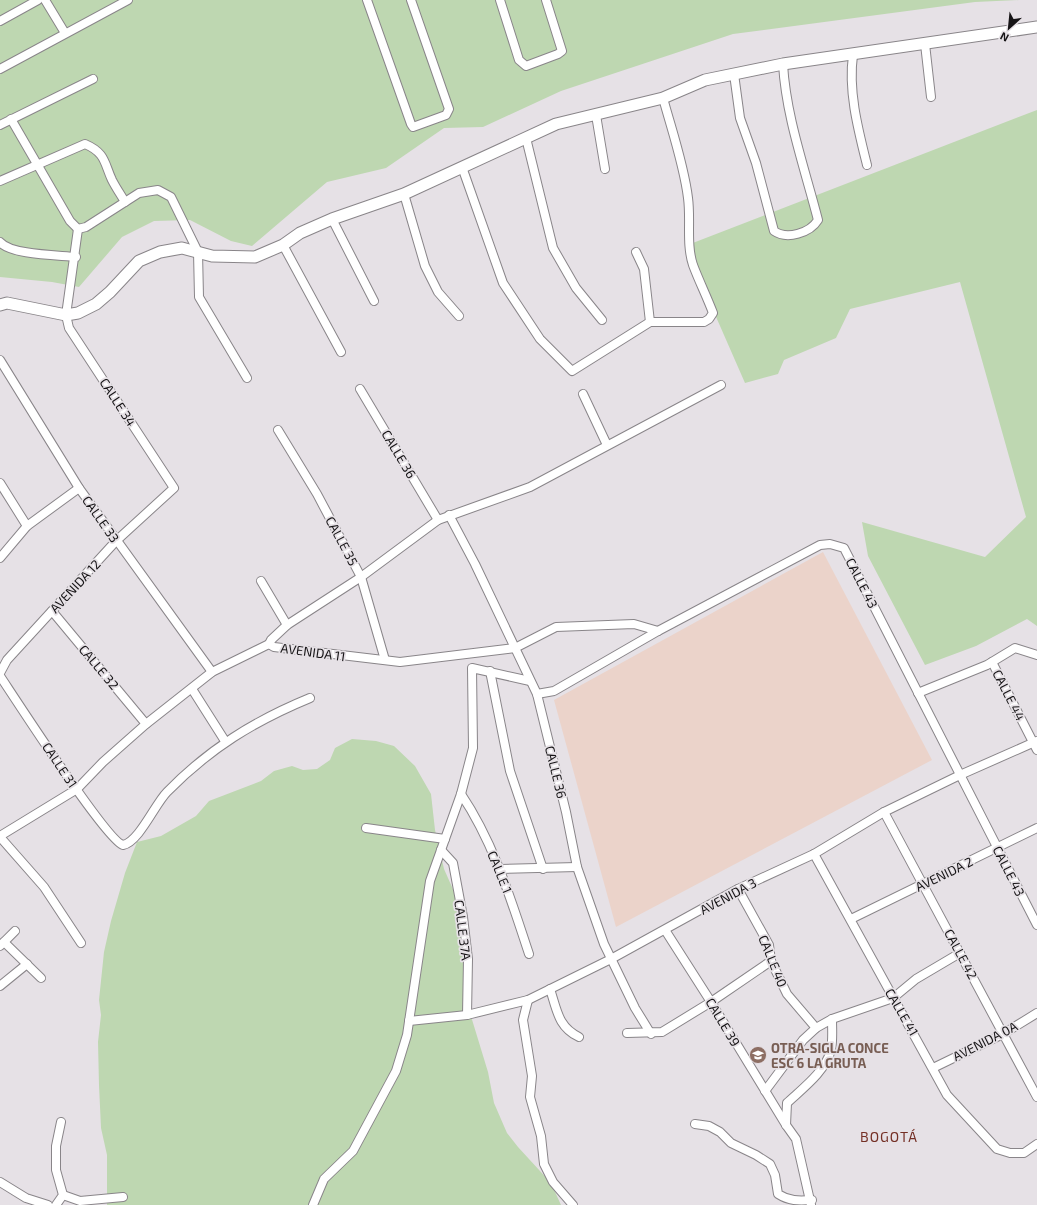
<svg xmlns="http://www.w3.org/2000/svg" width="1037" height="1205" font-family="'Exo 2',sans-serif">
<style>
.industrial{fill:#ebd3ca}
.green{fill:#bed7b1}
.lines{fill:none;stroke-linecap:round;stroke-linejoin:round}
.street-casing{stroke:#898589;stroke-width:10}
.secondary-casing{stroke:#898589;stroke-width:13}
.street{stroke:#fff;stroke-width:8}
.secondary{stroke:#fff;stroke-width:11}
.labels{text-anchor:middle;stroke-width:3.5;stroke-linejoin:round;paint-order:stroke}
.street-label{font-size:13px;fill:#161416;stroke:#e6e1e6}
.education-label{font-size:13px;font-weight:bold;fill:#785e54;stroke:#e6e1e6;text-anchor:start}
.neighbourhood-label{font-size:14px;letter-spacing:1px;fill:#742f25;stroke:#e6e1e6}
</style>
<rect width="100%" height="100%" fill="#e6e1e6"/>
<polygon class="industrial" points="823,552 932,760 616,927 554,700"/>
<g class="green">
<polygon points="0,0 1019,0 975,2 733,34 561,91 483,127 444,128 386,168 327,182 252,246 231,241 190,220 154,221 122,237 79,287 52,282 0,277"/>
<polygon points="1037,110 1037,626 1027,619 976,646 925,665 868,556 862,522 985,557 1026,517 960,282 850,309 836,338 784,360 778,374 745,383 685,246"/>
<polygon points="352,739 376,741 394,746 415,766 431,794 435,830 444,869 456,896 461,916 470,1013 488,1072 494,1103 507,1133 518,1147 551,1183 561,1205 107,1205 107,1155 101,1128 99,1085 98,1042 101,1015 99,1000 104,952 111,921 125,873 137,842 161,836 196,816 209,801 261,781 274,771 292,766 303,770 317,769 330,760 335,748"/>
</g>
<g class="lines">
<g class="street-casing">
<g id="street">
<polyline points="45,0 65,33"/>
<polyline points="367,0 411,124 413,127 446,115 449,109 411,0"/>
<polyline points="500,0 519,60 526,66 558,54 562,51 546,0"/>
<polyline points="0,21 38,0"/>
<polyline points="925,44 931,97"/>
<path d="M853,55C848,91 858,129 867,165"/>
<polyline points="0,69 128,0"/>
<path d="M734,74L740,118L756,163L774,231C787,240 810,233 818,220C805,169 786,117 783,64"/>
<polyline points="596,115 605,169"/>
<polyline points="11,119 70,221 78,229"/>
<polyline points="0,125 93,79"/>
<polyline points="526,138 553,248 576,288 602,320"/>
<path d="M462,167L503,283L540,339L572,371L650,322H704L709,319L713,313C707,297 699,281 693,265C686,244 691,220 688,198C684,165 672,131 663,98"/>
<path d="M0,181L85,144C106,153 104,163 112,180C116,188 121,195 125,202"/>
<polyline points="404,194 425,266 438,292 459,316"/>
<polyline points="332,219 374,301"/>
<polyline points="78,229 86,227 139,193 158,190 171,197 198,252 199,297 247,378"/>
<path d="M0,242C11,255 58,255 76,257"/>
<polyline points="283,245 341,352"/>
<polyline points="636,252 644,269 650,322"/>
<polyline points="0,360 79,488 212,672"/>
<polyline points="360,389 438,520"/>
<polyline points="583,394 607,445"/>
<polyline points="278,430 317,494 361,577 385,660"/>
<polyline points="0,483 27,526"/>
<polyline points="449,515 475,564 537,694 566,812 577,867 604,944 635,1008 651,1034"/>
<polyline points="0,558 27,526 79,488"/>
<polyline points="261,581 287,625"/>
<polyline points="52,611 146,724"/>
<polyline points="269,644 271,640 287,625 361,577 438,520 530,487 721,385"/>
<polyline points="992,662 1037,750"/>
<polyline points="490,671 510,771 543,869"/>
<polyline points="0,673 7,660 116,541 174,488 69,328 66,315 78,229"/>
<path d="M0,676C16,700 107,841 123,845C139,842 155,804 167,792C209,749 254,721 310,698"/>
<polyline points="192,689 225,741"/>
<polyline points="918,693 987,665 1015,648 1037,655"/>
<polyline points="537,694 554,691 658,631 820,545 830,544 844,548 1037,925"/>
<path d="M461,794C494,843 511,900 529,954"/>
<polyline points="884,812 1037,1097"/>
<polyline points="366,828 445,839"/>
<polyline points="0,836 77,789 103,762 146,724 212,672 269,644 274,647 400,662 515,648 556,627 634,624 658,631"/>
<polyline points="0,837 44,887 81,943"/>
<polyline points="441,850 453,863 463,917 468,959 467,1015"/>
<polyline points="814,854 947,1095 997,1149 1010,1153 1024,1153 1037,1144"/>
<polyline points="501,869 577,867"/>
<polyline points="738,889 769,945 771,961 787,994 816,1028"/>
<polyline points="851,919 1037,828"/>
<polyline points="665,930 711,1002 786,1125 796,1139 811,1205"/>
<polyline points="4,942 41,978"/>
<polyline points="0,946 15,931"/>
<polyline points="0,986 27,964"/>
<path d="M550,989C557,1010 558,1027 579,1037"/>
<polyline points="528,1000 523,1020 532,1076 530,1097 541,1136 544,1164 553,1182 573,1205"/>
<polyline points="409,1021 467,1015 528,1000 611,959 738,889 814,854 884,812 960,775 1037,741"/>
<polyline points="627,1033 662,1032 711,1002 771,961"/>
<polyline points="933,1068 1003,1034 1037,1013"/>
<polyline points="765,1091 803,1040 816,1028 832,1019 893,998 916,979 960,953"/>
<path d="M695,1124L709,1126L720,1132L731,1143L756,1155L770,1164L775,1175L778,1194C789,1201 798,1201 812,1200"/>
<path d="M786,1125L787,1103C803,1088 825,1072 831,1050C833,1040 832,1029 832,1019"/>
<polyline points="0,1182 26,1198 48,1205"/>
<polyline points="63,1195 80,1201 123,1197"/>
<polyline points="56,1205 63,1195 56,1170 56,1146 61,1122"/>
<polyline points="313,1205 324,1179 353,1151 396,1071 407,1035 430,881 461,794 473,748 472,668 530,681"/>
</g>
</g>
<g class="secondary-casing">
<polyline id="secondary" points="0,305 7,303 66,315 78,313 96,304 110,292 139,261 160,252 182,248 212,256 255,257 283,245 300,233 332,219 404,194 556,124 663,98 705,80 783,64 1037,27"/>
</g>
<use href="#street" class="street"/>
<use href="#secondary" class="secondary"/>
</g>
<defs>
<g id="school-disc" transform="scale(0.9)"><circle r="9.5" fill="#8d6e63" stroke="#e6e1e6"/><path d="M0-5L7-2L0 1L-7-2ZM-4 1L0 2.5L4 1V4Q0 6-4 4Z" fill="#fff"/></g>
</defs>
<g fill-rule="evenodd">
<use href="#school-disc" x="758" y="1055"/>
</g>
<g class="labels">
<g class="street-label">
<text transform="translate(118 402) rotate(57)" y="5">CALLE 34</text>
<text transform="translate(399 454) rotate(59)" y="5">CALLE 36</text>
<text transform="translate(101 519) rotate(55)" y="5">CALLE 33</text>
<text transform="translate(342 541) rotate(62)" y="5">CALLE 35</text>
<text transform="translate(862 583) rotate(63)" y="5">CALLE 43</text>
<text transform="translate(75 586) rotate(-47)" y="5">AVENIDA 12</text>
<text transform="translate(313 652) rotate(8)" y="5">AVENIDA 11</text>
<text transform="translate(99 667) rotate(50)" y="5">CALLE 32</text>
<text transform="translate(1009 695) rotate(63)" y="5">CALLE 44</text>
<text transform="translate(60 765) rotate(56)" y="5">CALLE 31</text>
<text transform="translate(556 772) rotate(76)" y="5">CALLE 36</text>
<text transform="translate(1009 871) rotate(63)" y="5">CALLE 43</text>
<text transform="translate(500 872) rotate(68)" y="5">CALLE 1</text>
<text transform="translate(944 874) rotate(-26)" y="5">AVENIDA 2</text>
<text transform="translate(728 896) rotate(-28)" y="5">AVENIDA 3</text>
<text transform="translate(463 930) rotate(83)" y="5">CALLE 37A</text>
<text transform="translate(961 954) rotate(62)" y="5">CALLE 42</text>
<text transform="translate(773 961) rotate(68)" y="5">CALLE 40</text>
<text transform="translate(902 1012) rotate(60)" y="5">CALLE 41</text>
<text transform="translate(723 1022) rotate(59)" y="5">CALLE 39</text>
<text transform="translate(985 1041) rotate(-27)" y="5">AVENIDA 0A</text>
</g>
<g class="education-label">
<text x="771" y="1053">OTRA-SIGLA CONCE<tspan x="771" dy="15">ESC 6 LA GRUTA</tspan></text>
</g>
<g class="neighbourhood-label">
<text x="889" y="1142">BOGOTÁ</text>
</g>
</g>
<g transform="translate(1009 28) rotate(207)" stroke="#e6e1e6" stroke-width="3" paint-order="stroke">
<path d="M0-3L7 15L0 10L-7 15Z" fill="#161416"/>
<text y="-6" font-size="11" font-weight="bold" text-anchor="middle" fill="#161416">N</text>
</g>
</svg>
